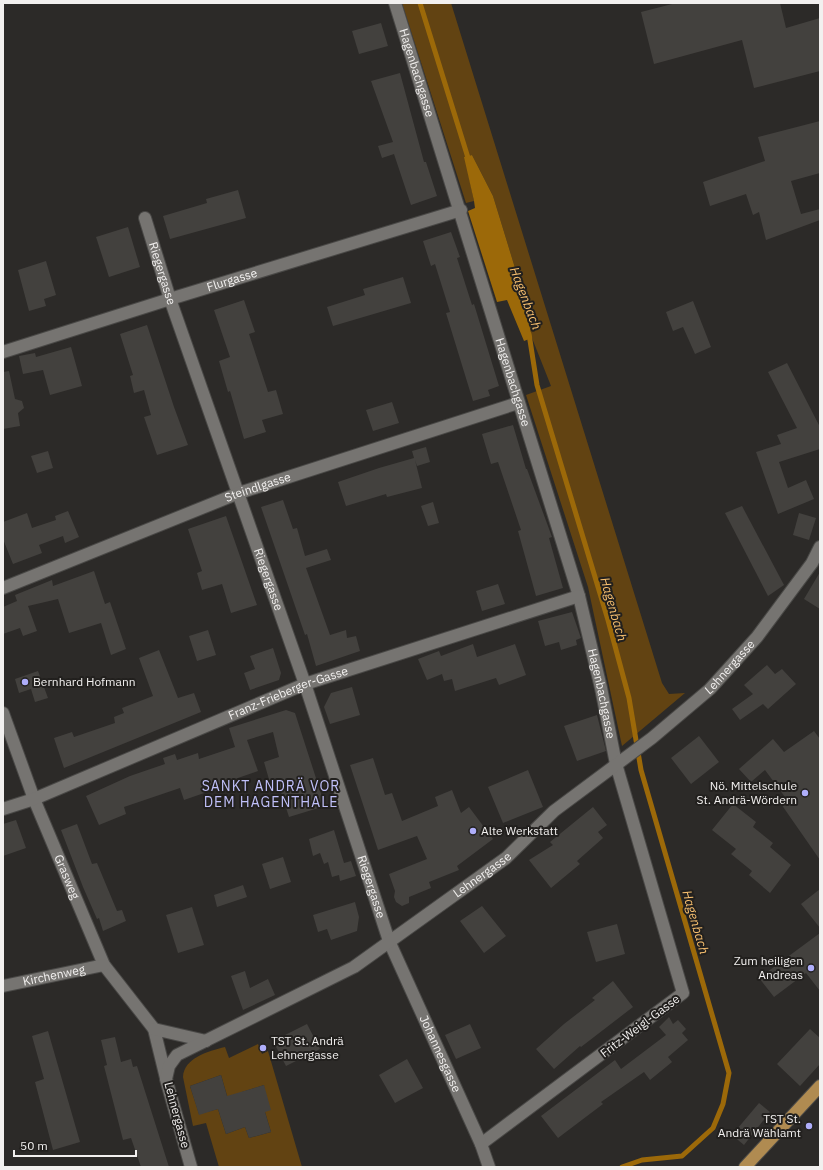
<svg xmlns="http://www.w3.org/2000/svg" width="823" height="1170" font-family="'IBM Plex Sans',sans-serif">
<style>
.green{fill:#624312;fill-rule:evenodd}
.water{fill:#9c6909}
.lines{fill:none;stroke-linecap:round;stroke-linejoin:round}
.stream{stroke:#9c6909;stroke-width:5}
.building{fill:#43413e}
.minor-casing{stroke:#494846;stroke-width:14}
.major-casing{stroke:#494846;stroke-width:14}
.minor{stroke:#767471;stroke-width:12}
.major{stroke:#b08b51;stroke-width:12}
.poi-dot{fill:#afaefa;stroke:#22201e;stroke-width:1.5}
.labels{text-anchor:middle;stroke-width:4;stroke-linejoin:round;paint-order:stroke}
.street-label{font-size:12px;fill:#f2f0ef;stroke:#22201e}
.poi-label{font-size:12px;fill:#f2f0ef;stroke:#22201e;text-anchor:start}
.water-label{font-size:13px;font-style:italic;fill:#f7bf6f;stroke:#22201e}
.quarter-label{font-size:14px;letter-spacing:1px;fill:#c0c0f9;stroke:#22201e}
</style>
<rect width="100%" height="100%" fill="#2c2a28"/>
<g class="green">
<polygon points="402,3 451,3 662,683 669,694 685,693 622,746 588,587 526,395 551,386 532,338 523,294 493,196 472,155 465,157 474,201 466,203"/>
<path d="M258,1044L262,1054L268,1051L302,1167H219L206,1123L193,1126L183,1077C184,1058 208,1051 225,1047L229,1058ZM221,1075L230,1106L244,1102L242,1092L264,1085L265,1112L271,1132L249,1138L245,1127L226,1134L218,1109L199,1114L190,1086Z"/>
</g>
<polygon class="water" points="472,155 493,196 523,294 532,338 524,341 507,300 497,302 468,211 475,208 474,201 464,157"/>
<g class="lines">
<g class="stream">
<polyline points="420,3 469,161"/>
<polyline points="529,334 537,385 608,620 629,698 641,770 729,1073 723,1104 713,1128 682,1156 642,1160 622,1167"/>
</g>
</g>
<g class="building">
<polygon points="676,3 780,3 786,28 820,18 820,71 754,88 742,40 654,64 641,12"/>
<polygon points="381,23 388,46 359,54 352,31"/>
<polygon points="400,73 424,162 426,162 437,196 411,205 394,154 382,158 378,146 393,142 371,81"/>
<polygon points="820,121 820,173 791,181 801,214 820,209 820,220 766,240 759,212 753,215 746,194 710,206 703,182 765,161 758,137"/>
<polygon points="238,190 246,218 170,239 163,216 207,203 206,199"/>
<polygon points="128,227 140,267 109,277 96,237"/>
<polygon points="451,232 460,257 457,258 472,305 474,304 499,386 488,390 490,396 473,401 446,313 450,312 435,264 431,266 423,241"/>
<polygon points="46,261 56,295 44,299 46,306 29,311 18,270"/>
<polygon points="403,277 411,303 333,326 327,307 365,295 363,289"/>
<polygon points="244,300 255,332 249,334 268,392 276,390 283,414 262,420 266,432 244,439 230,391 228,392 219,361 230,357 214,310"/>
<polygon points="693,301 711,347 695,354 683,327 673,331 666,312"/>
<polygon points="147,325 174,407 188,445 157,455 144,417 151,415 144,390 134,393 130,376 133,375 120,334"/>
<polygon points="71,347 82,386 50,395 43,370 23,374 19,356 35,353 36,357"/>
<polygon points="787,363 820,427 820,449 779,462 788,488 806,480 814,499 778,514 756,452 781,444 777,435 797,428 768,372"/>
<polygon points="9,371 15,399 22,401 24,408 18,413 20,426 3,429 3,372"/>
<polygon points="392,402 399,423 373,431 366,410"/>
<polygon points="513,425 526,469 527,469 552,537 549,538 563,588 536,596 518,531 521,530 498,462 491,464 482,434"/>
<polygon points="426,447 430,462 417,466 415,460 422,488 387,497 386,494 346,506 338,482 379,468 414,458 412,451"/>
<polygon points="48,451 53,468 37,473 31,456"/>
<polygon points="283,500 293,529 297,528 305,556 327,549 331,560 306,568 330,635 346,630 347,638 356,636 360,651 316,666 307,634 305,635 261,507"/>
<polygon points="433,502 439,523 428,526 421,506"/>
<polygon points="742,506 784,585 768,596 725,513"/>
<polygon points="68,511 79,537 65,543 63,536 39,545 42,553 13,564 3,539 3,522 27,513 32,528 56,520 55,516"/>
<polygon points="799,513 816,518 809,540 793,535"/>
<polygon points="226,516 257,605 231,613 222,584 202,590 197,573 202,571 188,529"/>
<polygon points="94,571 105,604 110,602 126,649 111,655 101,623 69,633 58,599 28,606 37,631 23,636 20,628 3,634 3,607 17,601 15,595 52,580 53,586"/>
<polygon points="820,572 820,609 804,599"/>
<polygon points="498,584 505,604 482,611 476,591"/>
<polygon points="572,612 581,638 576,640 577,645 561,650 559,642 545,646 538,621"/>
<polygon points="208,630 216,655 197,661 189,636"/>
<polygon points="473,644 477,657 515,644 526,675 499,685 496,678 455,691 452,679 444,681 442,674 427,680 418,659 439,651 441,656"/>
<polygon points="273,648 281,673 279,680 250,690 244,673 255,669 250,656"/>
<polygon points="159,650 178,698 194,693 201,712 64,768 54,738 72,732 74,737 115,723 114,717 124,713 122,708 153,696 139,658"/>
<polygon points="767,665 775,674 782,669 796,684 768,709 763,704 740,720 732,709 753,694 744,685"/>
<polygon points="38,671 48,698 35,702 31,689 19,693 15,679"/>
<polygon points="352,687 360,715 330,724 324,707 331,693"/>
<polygon points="286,710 295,713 325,806 289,817 280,789 270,783 264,762 279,757 273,732 247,740 258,771 209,788 210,791 184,800 180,788 124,807 126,814 99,825 86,796 130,776 165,764 163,758 175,754 177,760 198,753 199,759 235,747 229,728"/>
<polygon points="597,715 606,751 577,761 564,726"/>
<polygon points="814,731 820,739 820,860 779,801 785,797 765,770 751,782 739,769 773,739 784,752"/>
<polygon points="699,736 719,762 691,784 671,758"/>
<polygon points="373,758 385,795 392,793 402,821 438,806 435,797 452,790 461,813 469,807 493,839 457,866 459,870 429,882 431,888 409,897 409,903 402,906 396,902 394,897 395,891 389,874 427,859 417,836 378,850 350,765"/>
<polygon points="528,770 543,807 503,823 488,787"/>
<polygon points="733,804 756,822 753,827 773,843 770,847 791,865 770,893 749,875 752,871 731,854 736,849 712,830"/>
<polygon points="593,807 607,825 598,832 603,838 577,861 580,864 551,888 529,860 553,845 550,842"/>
<polygon points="16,820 26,848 3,856 3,824"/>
<polygon points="77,824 92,864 97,863 117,911 122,910 126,921 103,931 99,918 97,919 83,887 61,830"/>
<polygon points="334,830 344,863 351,861 356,876 340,881 339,875 332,877 328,862 324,864 320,853 313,856 309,839"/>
<polygon points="283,857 291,882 270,889 262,864"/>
<polygon points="243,885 247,897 217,907 214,895"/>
<polygon points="820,889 820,928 801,904"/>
<polygon points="355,902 359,917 357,931 331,940 327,929 318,932 313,915"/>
<polygon points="482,906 506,936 484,953 460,921"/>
<polygon points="192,907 204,945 178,953 166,915"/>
<polygon points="617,924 625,954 596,962 587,932"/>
<polygon points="820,933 820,991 806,973 774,997 759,978"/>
<polygon points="245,971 250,988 268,979 275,995 243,1010 231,976"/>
<polygon points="613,981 633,1007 581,1047 580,1046 554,1069 536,1049 564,1024 595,1000 592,998"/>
<polygon points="669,1017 673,1024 678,1020 686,1029 682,1033 688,1040 668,1057 672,1062 650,1080 644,1072 601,1102 603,1104 558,1138 541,1116 615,1060 621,1069 666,1035 659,1027"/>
<polygon points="307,1024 320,1049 286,1066 273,1041"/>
<polygon points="470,1024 481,1048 456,1059 445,1035"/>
<polygon points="810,1029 820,1038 820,1064 800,1086 777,1064"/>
<polygon points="48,1031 80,1142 53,1150 35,1082 44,1079 32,1036"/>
<polygon points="115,1037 121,1062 131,1059 133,1067 137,1066 169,1167 141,1167 131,1138 123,1140 104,1066 107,1065 101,1040"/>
<polygon points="407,1059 423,1088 395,1103 379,1075"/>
<polygon points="221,1075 227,1096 264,1085 271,1110 265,1112 271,1132 249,1138 245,1127 226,1134 218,1109 199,1115 190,1086"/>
<polygon points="759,1103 770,1112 744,1145 732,1135"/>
</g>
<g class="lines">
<g class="minor-casing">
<g id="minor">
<path id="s1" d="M395,3L579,596L601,688L616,764L683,993L481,1144"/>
<path id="s2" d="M145,218L170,299L305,684L389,941L481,1144L489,1167"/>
<path id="s3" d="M3,352L170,299L461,210"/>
<path id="s4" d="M3,588L239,493L518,403"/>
<path id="s5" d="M3,713L34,799L104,965L154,1029L166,1078"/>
<path id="s6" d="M3,809L34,799L305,684L579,596"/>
<path id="s7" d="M3,986L104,965"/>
<polyline points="154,1029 206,1041"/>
<path id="s8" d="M191,1167L166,1079L169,1066L177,1055L354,967L506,858L554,811L652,738L710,689L757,637L812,563L820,547"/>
</g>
</g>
<g class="major-casing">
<polyline id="major" points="745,1167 820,1086"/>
</g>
<use href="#minor" class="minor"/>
<use href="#major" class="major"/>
</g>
<g class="poi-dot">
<circle cx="25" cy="682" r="4"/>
<circle cx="805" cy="793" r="4"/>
<circle cx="473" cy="831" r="4"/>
<circle cx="811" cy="968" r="4"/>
<circle cx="263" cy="1048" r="4"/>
<circle cx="809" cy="1126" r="4"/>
</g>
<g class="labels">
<g class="street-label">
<text dy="4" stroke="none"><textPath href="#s1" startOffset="73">Hagenbachgasse</textPath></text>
<text dy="4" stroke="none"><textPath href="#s2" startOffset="58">Riegergasse</textPath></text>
<text dy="4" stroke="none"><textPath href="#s3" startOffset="240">Flurgasse</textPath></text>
<text dy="4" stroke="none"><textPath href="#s1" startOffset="397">Hagenbachgasse</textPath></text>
<text dy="4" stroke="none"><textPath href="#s4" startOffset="274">Steindlgasse</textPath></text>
<text dy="4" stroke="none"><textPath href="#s2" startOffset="382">Riegergasse</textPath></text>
<text dy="4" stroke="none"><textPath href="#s8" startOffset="798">Lehnergasse</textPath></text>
<text dy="4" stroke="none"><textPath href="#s6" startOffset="308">Franz-Frieberger-Gasse</textPath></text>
<text dy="4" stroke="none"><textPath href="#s1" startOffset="721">Hagenbachgasse</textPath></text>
<text dy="4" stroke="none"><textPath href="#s8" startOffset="474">Lehnergasse</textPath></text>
<text dy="4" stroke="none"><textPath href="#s5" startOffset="176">Grasweg</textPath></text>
<text dy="4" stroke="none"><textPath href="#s2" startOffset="706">Riegergasse</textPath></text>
<text dy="4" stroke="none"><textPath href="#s7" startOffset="52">Kirchenweg</textPath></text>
<text transform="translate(640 1026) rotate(-37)" y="4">Fritz-Weigl-Gasse</text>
<text dy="4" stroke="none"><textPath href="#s2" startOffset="887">Johannesgasse</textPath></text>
<text transform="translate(177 1115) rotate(75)" y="4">Lehnergasse</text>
</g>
<g class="poi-label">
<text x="33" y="686">Bernhard Hofmann</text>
<text x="797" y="790" text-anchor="end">Nö. Mittelschule<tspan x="797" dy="14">St. Andrä-Wördern</tspan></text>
<text x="481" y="835">Alte Werkstatt</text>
<text x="803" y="965" text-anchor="end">Zum heiligen<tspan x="803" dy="14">Andreas</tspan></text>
<text x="271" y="1045">TST St. Andrä<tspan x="271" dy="14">Lehnergasse</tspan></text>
<text x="801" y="1123" text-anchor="end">TST St.<tspan x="801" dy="14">Andrä Wählamt</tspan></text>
</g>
<g class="water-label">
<text transform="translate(526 298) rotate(69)" y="5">Hagenbach</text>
<text transform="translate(614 609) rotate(74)" y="5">Hagenbach</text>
<text transform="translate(696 922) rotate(74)" y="5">Hagenbach</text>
</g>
<g class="quarter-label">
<text x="271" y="791">SANKT ANDRÄ VOR<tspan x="271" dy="16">DEM HAGENTHALE</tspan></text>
</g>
</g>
<rect width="823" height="1170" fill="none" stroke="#f2f0ef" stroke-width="8"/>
<path d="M14 1150v6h122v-6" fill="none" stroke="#f2f0ef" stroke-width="2"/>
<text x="20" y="1150" font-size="12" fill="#f2f0ef" stroke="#22201e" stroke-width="3" paint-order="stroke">50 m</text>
</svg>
